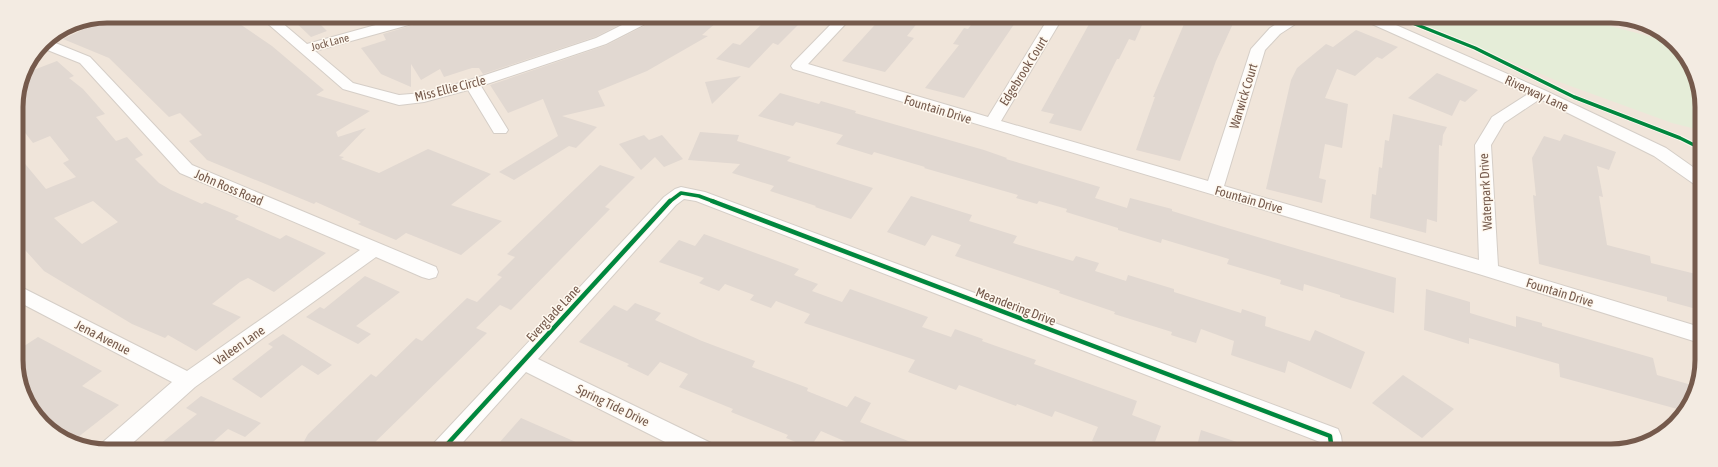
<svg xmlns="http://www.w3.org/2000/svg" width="1718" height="467" font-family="'Asap Condensed',sans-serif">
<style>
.residential{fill:#f0e5da}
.green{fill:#e5edd8}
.building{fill:#e1d8d1;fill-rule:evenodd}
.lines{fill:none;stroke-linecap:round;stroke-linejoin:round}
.minor-casing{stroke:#d5cec7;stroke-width:2}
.minor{fill:#fefdfc;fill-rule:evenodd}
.cycleway-far1-casing{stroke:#fef8ef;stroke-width:5.5}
.cycleway-casing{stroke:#fef8ef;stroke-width:7}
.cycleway-far1{stroke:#00873e;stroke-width:3.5}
.cycleway{stroke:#00873e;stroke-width:4.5}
.labels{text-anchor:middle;stroke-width:3;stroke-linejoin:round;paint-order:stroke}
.far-street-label{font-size:11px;fill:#755a4c;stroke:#fef8ef}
.street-label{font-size:13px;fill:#755a4c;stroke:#fef8ef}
.rim{fill:none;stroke:#755a4c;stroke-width:5}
</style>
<rect width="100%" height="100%" fill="#f7f2ec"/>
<polygon class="residential" points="107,16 1629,18 1675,43 1700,90 1700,378 1671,429 1617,451 89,449 43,424 18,378 16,101 23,72 43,43 73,23"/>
<polygon class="green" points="1409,18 1580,18 1675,43 1700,90 1700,130 1672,123 1562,83"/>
<g class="building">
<polygon points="107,16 228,16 272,46 324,90 316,95 370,111 336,132 338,137 366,128 339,156 344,157 341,159 379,173 428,149 491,174 451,205 502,221 461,255 406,233 396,240 358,224 361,222 316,202 314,204 207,160 189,141 202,135 180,113 169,117 109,58 63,39 82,30 70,25 73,23"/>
<polygon points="289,16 312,16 327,31 311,37"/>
<polygon points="376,16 401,16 378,23"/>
<polygon points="432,16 609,17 635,17 595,37 483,74 479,68 472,68 444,77 440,69 421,80 411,64 411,87 381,74 361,48 386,40 383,34 430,20"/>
<polygon points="656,17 698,17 717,22 702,35 708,36 647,71 598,91 605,106 562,116 597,127 576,148 569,146 514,180 499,172 558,136 543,99 508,113 490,85 607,45 654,21"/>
<polygon points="777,17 806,17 778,45 773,43 749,68 716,59 733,43 740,45 764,22 771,23"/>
<polygon points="882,17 922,17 907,36 914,38 885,72 842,61"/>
<polygon points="977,17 1019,17 964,98 925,88 959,45 953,44 964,28 968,29"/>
<polygon points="1093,17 1130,17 1127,21 1142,25 1135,41 1129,39 1119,59 1117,59 1081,131 1049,123 1054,114 1041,111"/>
<polygon points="1187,17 1236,17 1216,61 1180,161 1136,150 1155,97 1153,97"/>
<polygon points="1356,30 1398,47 1382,59 1377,57 1355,76 1337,69 1325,98 1348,104 1342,148 1325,144 1319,178 1326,180 1322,203 1266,189 1291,80 1297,68 1326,44 1333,47"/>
<path d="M57,61L74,76L69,78L83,89L105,114L96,117L116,141L127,137L143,155L135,159L159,183L171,190L202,204L205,202L239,216L235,219L280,239L286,235L326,253L274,292L248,278L240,282L212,304L241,317L196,351L168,335L165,338L132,324L44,271L17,241L16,153L46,189L76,177L63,163L69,160L50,136L33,143L16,121V101L23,74ZM93,201L118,222L82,244L54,218Z"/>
<polygon points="1437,73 1478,90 1465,102 1460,100 1452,116 1408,98"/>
<polygon points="741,76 712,104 705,82"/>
<polygon points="780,93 819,104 821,101 856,111 855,113 984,150 1007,158 1006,159 1100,187 1095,198 1127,208 1130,198 1172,209 1172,211 1224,227 1396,278 1394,313 1340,297 1340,295 1304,284 1303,291 1280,284 1281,280 1227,264 1229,259 1162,239 1161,243 1118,230 1118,228 1066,212 1067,209 1039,201 1037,204 1016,198 1018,195 924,168 925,167 874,152 872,155 836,144 843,135 796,122 793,126 758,116"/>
<polygon points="1393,114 1447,127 1443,135 1442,146 1439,145 1437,222 1427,219 1426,233 1370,218 1372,194 1376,195 1379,167 1382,168 1385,140 1389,141"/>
<polygon points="700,132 739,135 737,141 791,157 787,161 873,188 851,219 815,207 816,206 770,191 774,186 732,173 740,164 688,160"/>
<polygon points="1564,134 1616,152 1609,170 1597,166 1603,197 1599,196 1607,245 1650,256 1651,263 1700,275 1700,310 1667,301 1667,297 1539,264 1533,195 1536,196 1532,158 1544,136 1560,141"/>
<polygon points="644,135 649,140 662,135 683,159 664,167 655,157 641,170 619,144"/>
<polygon points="600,165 635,177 605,207 610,209 511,310 500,305 476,328 487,333 368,449 300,449 308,434 371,374 376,377 416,338 422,341 467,298 477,302 502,277 497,275 515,257 507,254"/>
<polygon points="911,196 972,215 969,221 1017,236 1013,243 1073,261 1076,256 1099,263 1095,271 1126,281 1128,275 1174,289 1174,292 1241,313 1242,309 1266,317 1265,326 1310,341 1315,330 1365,352 1351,389 1288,361 1285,373 1231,355 1234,341 1201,329 1196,343 1171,335 1172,332 1114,314 1115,312 1059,293 1060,291 955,256 961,245 932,235 925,246 887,232"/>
<polygon points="704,234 799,269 794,275 818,284 812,291 842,302 850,289 928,317 922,327 951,337 955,329 983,339 982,341 1036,360 1034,364 1137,401 1132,415 1161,426 1152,450 1116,450 1092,441 1098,427 1055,411 1052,417 1017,404 1016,406 959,385 956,390 908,372 915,360 804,323 810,314 776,301 771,308 750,300 754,295 725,284 719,291 699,283 704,278 659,262 679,240 695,246"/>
<polygon points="365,276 400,292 356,326 371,334 358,344 306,317 320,307 324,309"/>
<polygon points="1426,289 1470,302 1470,313 1516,327 1516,316 1542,323 1542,326 1653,358 1657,375 1695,386 1681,410 1560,377 1559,364 1469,338 1469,344 1424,330"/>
<polygon points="635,303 661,313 655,320 702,341 755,361 752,367 808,388 807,391 847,407 855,396 871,403 860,422 931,450 865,450 821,431 810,448 786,438 788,435 731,412 733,409 679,387 688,374 660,362 648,376 627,366 629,364 579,342 614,305 627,311"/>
<polygon points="283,334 332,365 318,375 302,365 261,398 232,379 273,347 268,344"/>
<polygon points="38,337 102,371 82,386 119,405 73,441 43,424 18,378 18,350"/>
<polygon points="1403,375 1454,409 1422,438 1372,403"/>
<polygon points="201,396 261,423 245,437 228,429 205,449 154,449 197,414 186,408"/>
<polygon points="521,418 594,450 493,450"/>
<polygon points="1201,430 1255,448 1254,450 1196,450"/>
</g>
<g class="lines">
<g class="minor-casing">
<g id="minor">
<polygon points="259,16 274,16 307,44 408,16 431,16 430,19 315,51 353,83 399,95 423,93 467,81 596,38 638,17 655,17 653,20 606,44 481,86 508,130 506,133 494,133 468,90 424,102 399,105 343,89"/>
<polygon points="838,17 852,17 808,64 988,117 1049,17 1063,17 1001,121 1208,181 1251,49 1270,28 1287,17 1301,17 1300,21 1280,34 1265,50 1224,186 1479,260 1475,145 1492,117 1528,94 1363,20 1362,17 1380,18 1544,90 1666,148 1700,172 1700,185 1694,184 1654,156 1540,99 1504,123 1491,145 1498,266 1700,327 1700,343 1482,275 793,69 791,66 793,63"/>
<polygon points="48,40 90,57 192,165 436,267 438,272 436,277 429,279 422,277 376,257 195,387 126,449 100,449 103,442 172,382 17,301 17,285 187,371 360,250 180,173 80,63 40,47"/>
<polygon points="681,187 705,192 1338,429 1341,436 1343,451 1321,451 1320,442 696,201 684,199 676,205 538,359 711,443 714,450 681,450 526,372 456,450 431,450 434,443 664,197 675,189"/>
</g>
</g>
<use href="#minor" class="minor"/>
<g class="cycleway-far1-casing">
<g id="cycleway-far1">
<polyline points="1400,18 1475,48 1574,97 1680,138 1700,148"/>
<polyline points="669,202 681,193 699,196 715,202"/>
</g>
</g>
<g class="cycleway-casing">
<g id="cycleway">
<polyline points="712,201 1330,436 1332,451"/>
<polyline points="442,450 670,201"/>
</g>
</g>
<use href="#cycleway-far1" class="cycleway-far1"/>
<use href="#cycleway" class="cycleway"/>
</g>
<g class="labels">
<g class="far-street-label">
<text transform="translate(330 42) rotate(-15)" y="4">Jock Lane</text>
</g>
<g class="street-label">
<text transform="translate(1023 71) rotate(-58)" y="5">Edgebrook Court</text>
<text transform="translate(450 88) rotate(-14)" y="5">Miss Ellie Circle</text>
<text transform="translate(1537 93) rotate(25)" y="5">Riverway Lane</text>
<text transform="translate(1243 96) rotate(-73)" y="5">Warwick Court</text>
<text transform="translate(938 109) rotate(17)" y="5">Fountain Drive</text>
<text transform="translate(229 187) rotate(23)" y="5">John Ross Road</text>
<text transform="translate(1485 192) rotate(-93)" y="5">Waterpark Drive</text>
<text transform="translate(1249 199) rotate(16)" y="5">Fountain Drive</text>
<text transform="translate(1560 292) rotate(17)" y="5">Fountain Drive</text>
<text transform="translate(1016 306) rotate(21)" y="5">Meandering Drive</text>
<text transform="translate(553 313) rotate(-47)" y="5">Everglade Lane</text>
<text transform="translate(103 337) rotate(27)" y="5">Jena Avenue</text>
<text transform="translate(239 345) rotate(-35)" y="5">Valeen Lane</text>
<text transform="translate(613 405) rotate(26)" y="5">Spring Tide Drive</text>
</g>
</g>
<path d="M0 0H1718V467H0ZM107 23H1611A84 84 0 0 1 1695 107V360A84 84 0 0 1 1611 444H107A84 84 0 0 1 23 360V107A84 84 0 0 1 107 23Z" fill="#f3ebe2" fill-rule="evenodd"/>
<path class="rim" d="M107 23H1611A84 84 0 0 1 1695 107V360A84 84 0 0 1 1611 444H107A84 84 0 0 1 23 360V107A84 84 0 0 1 107 23Z"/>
</svg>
